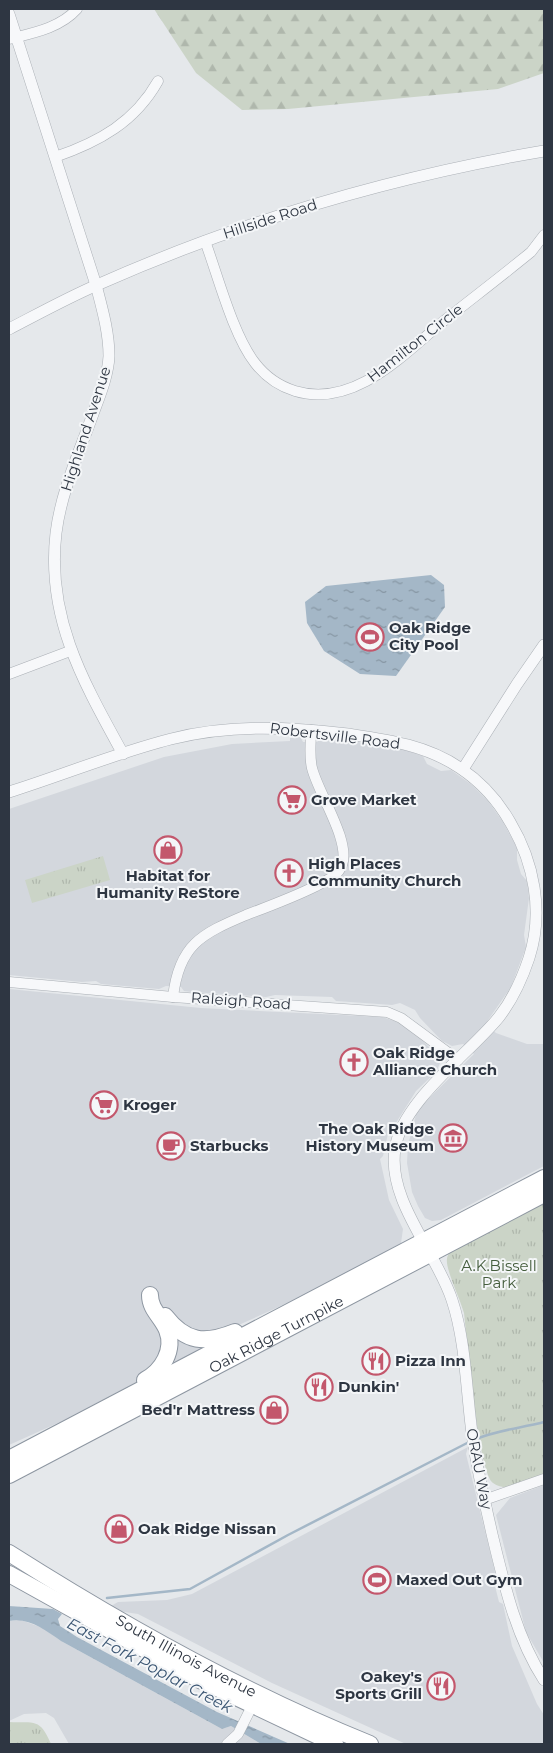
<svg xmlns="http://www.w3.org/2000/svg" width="553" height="1753" font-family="Montserrat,sans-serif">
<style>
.built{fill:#d3d7dd}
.grass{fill:url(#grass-tufts)}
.forest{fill:url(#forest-firs)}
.water{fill:url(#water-ripples)}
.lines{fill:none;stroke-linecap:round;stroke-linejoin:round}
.stream{stroke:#a4b7c7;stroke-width:2.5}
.minor-casing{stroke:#aaafb5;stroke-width:11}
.tertiary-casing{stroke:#aaafb5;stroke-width:12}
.trunk-casing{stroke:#8d96a1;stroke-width:18}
.minor{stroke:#f7f8fa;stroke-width:10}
.tertiary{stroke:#f7f8fa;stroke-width:11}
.trunk{stroke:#fff;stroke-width:16}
.labels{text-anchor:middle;stroke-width:4;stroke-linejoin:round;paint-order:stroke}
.street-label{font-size:15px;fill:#2e3642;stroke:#f4f6f8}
.poi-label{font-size:15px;font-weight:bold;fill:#2e3642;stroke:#f4f6f8;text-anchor:start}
.park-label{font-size:15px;fill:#445d3c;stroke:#f4f6f8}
.water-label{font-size:16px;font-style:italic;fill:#3b5673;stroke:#f4f6f8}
</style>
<defs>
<pattern id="grass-tufts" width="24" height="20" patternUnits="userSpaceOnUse" patternTransform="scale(1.25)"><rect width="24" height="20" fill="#cbd4c7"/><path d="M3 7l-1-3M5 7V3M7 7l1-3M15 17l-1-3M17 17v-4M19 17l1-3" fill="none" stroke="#afb7ac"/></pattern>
<pattern id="forest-firs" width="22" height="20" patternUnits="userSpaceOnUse" patternTransform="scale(1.25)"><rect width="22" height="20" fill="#cbd4c7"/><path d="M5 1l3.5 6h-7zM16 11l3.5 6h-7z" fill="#afb7ac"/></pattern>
<pattern id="water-ripples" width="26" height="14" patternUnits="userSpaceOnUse" patternTransform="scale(1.25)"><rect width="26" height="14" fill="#a4b7c7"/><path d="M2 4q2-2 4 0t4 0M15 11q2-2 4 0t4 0" fill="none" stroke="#8696a3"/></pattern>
</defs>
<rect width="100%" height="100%" fill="#e5e8eb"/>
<g class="built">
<polygon points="290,735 300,736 303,742 317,742 322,737 326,737 402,749 423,756 427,764 441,771 451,770 472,785 488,801 503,822 517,848 517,860 521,874 527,881 529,898 524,935 526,947 511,987 486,1023 496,1033 527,1044 544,1044 544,1166 441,1220 432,1221 425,1218 418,1206 412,1192 407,1163 408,1145 416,1115 424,1103 474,1054 463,1044 452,1046 442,1041 420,1018 415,1010 400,1003 392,1005 336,1001 332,997 275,995 266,997 192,992 184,991 181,987 166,986 159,989 101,984 96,981 82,982 9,975 9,809 164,757 232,744 290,741"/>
<polygon points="9,989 201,1008 382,1017 401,1023 417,1035 438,1056 440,1063 436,1072 416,1091 394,1126 389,1129 383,1156 380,1159 389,1200 403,1229 401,1243 323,1287 223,1332 206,1346 60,1422 9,1445"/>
<polygon points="468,1447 466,1454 495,1572 493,1578 499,1602 503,1604 512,1646 537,1704 544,1715 544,1744 406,1744 272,1683 138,1614 118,1611 111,1606 118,1602 167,1600 192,1594"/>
<polygon points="544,1485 544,1663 526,1632 496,1515 510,1498"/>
<polygon points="21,1620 43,1628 61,1641 222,1729 231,1726 261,1744 69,1744 54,1718 46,1713 24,1714 9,1721 9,1621"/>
</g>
<g class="grass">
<polygon points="103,856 110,880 32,903 25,880"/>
<path d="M544,1200V1475C530,1481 508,1494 493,1483C478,1471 467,1340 464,1313C461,1301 445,1268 447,1259C447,1255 451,1251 453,1248Z"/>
<path d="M9,1722C35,1723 40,1718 51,1744H9Z"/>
</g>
<polygon class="forest" points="154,9 544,9 544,73 498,89 288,109 242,110 196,73"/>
<g class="water">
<polygon points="431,575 444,585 445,607 396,676 360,674 324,651 307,623 305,602 326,586"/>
<path d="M9,1606L53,1609L62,1614L58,1619L60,1626L77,1637L217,1712L290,1744H261L231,1726L222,1729L61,1641C45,1630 29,1617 9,1621Z"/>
</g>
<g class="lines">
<g class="stream">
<path d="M476,1439C498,1430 521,1428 544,1422"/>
<polyline points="107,1598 190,1589 288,1535 471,1441"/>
</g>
<g class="minor-casing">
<g id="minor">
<path d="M9,39C33,33 60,28 77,9"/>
<path d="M55,157C99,142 135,122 158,81"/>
<path d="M205,241C218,276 233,335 255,363C265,376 279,386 295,391C354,409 404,354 445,320C474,297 503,275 531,252L544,235"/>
<polyline points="9,674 70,651"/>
<polyline points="9,982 173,997 387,1012 401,1018 458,1060"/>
<path d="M173,997C179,945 201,934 246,915C270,906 294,897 316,886C327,880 338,876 342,865C351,841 318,793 312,768C309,756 311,742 311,730"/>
<polyline points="484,1500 544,1479"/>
<polyline points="227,1744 238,1734 252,1706"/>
</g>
</g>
<g class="tertiary-casing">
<g id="tertiary">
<path d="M9,14L96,285C102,308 109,332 109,356C108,376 100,395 93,414C79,453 61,492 56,533C46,618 84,683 123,754"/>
<path d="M9,329C38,314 67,298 97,285C239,222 391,177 544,151"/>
<polyline points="463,769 517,684 544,645"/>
<path d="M9,792C63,775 116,753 171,739C230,724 288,727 348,734C388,740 426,745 460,768C481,782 498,801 510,822C534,862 544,912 529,958C522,979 513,999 499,1017C469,1054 402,1101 395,1149C387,1201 437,1253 452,1300C465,1339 466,1384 471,1425C475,1462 484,1498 492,1534C504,1584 516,1637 544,1680"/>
</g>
</g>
<g class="trunk-casing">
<g id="trunk">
<path d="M165,1316C186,1343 205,1344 235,1332"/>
<path d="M145,1380C162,1371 175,1350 167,1330C162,1317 150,1310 150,1295"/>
<polyline points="9,1459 544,1178"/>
<path id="s1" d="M9,1475L544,1194"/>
<path id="s2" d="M9,1553C124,1626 243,1693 370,1744"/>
<polyline points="9,1574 196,1678 335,1744"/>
</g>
</g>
<use href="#minor" class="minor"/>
<use href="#tertiary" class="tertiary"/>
<use href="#trunk" class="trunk"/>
</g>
<defs>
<g id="stadium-ring" transform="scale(1.4375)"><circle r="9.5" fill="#f4f6f8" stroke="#c3576c" stroke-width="1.5"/><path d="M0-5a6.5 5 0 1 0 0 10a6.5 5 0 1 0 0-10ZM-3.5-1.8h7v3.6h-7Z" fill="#c3576c"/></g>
<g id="supermarket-ring" transform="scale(1.4375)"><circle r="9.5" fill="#f4f6f8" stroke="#c3576c" stroke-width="1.5"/><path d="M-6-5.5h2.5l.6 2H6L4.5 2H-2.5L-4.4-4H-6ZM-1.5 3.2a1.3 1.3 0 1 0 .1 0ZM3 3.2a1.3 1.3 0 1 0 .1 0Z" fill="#c3576c"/></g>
<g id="shop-ring" transform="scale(1.4375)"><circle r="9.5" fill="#f4f6f8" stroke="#c3576c" stroke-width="1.5"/><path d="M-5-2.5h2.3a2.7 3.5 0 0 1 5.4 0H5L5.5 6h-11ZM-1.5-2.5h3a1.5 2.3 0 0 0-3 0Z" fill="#c3576c"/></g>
<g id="church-ring" transform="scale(1.4375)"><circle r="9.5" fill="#f4f6f8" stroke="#c3576c" stroke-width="1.5"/><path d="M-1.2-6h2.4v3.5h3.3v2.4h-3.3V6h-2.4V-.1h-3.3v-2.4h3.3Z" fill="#c3576c"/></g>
<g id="museum-ring" transform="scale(1.4375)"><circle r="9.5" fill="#f4f6f8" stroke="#c3576c" stroke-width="1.5"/><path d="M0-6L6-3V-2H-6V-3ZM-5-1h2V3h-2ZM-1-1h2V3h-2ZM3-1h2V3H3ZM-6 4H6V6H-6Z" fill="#c3576c"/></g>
<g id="cafe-ring" transform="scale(1.4375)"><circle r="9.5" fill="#f4f6f8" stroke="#c3576c" stroke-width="1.5"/><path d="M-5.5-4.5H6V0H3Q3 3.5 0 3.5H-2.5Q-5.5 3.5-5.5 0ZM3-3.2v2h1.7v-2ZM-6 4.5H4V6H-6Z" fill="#c3576c"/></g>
<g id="restaurant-ring" transform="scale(1.4375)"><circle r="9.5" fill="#f4f6f8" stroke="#c3576c" stroke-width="1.5"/><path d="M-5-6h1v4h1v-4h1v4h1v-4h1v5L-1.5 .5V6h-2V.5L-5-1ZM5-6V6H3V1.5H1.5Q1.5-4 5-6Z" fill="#c3576c"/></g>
</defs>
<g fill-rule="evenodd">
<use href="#stadium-ring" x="370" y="637"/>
<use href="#supermarket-ring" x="292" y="800"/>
<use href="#shop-ring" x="168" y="850"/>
<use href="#church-ring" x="289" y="873"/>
<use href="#church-ring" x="354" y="1062"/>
<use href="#supermarket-ring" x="104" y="1105"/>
<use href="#museum-ring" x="453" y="1138"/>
<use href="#cafe-ring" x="171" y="1146"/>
<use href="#restaurant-ring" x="376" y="1361"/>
<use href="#restaurant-ring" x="319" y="1387"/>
<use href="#shop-ring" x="274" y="1410"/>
<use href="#shop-ring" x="119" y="1529"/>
<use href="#stadium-ring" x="377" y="1580"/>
<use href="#restaurant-ring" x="441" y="1686"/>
</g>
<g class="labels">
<g class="street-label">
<text transform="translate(270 219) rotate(-18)" y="5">Hillside Road</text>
<text transform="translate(415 343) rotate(-38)" y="5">Hamilton Circle</text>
<text transform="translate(86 429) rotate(-72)" y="5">Highland Avenue</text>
<text transform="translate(335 736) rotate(7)" y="5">Robertsville Road</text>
<text transform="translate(241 1001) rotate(4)" y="5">Raleigh Road</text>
<text dy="5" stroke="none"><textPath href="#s1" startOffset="302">Oak Ridge Turnpike</textPath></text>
<text transform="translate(479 1469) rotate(79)" y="5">ORAU Way</text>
<text dy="5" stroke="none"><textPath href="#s2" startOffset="205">South Illinois Avenue</textPath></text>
</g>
<g class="poi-label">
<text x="389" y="633">Oak Ridge<tspan x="389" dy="17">City Pool</tspan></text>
<text x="311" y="805">Grove Market</text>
<text x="308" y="869">High Places<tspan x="308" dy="17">Community Church</tspan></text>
<text x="168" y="881" text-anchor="middle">Habitat for<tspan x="168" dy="17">Humanity ReStore</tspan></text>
<text x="373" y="1058">Oak Ridge<tspan x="373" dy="17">Alliance Church</tspan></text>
<text x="123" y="1110">Kroger</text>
<text x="434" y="1134" text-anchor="end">The Oak Ridge<tspan x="434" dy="17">History Museum</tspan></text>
<text x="190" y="1151">Starbucks</text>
<text x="395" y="1366">Pizza Inn</text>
<text x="338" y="1392">Dunkin'</text>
<text x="255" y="1415" text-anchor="end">Bed'r Mattress</text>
<text x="138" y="1534">Oak Ridge Nissan</text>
<text x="396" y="1585">Maxed Out Gym</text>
<text x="422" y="1682" text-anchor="end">Oakey's<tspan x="422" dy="17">Sports Grill</tspan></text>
</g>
<g class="park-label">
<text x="499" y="1271">A.K.Bissell<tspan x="499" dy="17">Park</tspan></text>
</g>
<g class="water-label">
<text transform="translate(150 1665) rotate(28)" y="6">East Fork Poplar Creek</text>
</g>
</g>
<rect width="553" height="1753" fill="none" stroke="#2e3642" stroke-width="20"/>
</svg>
